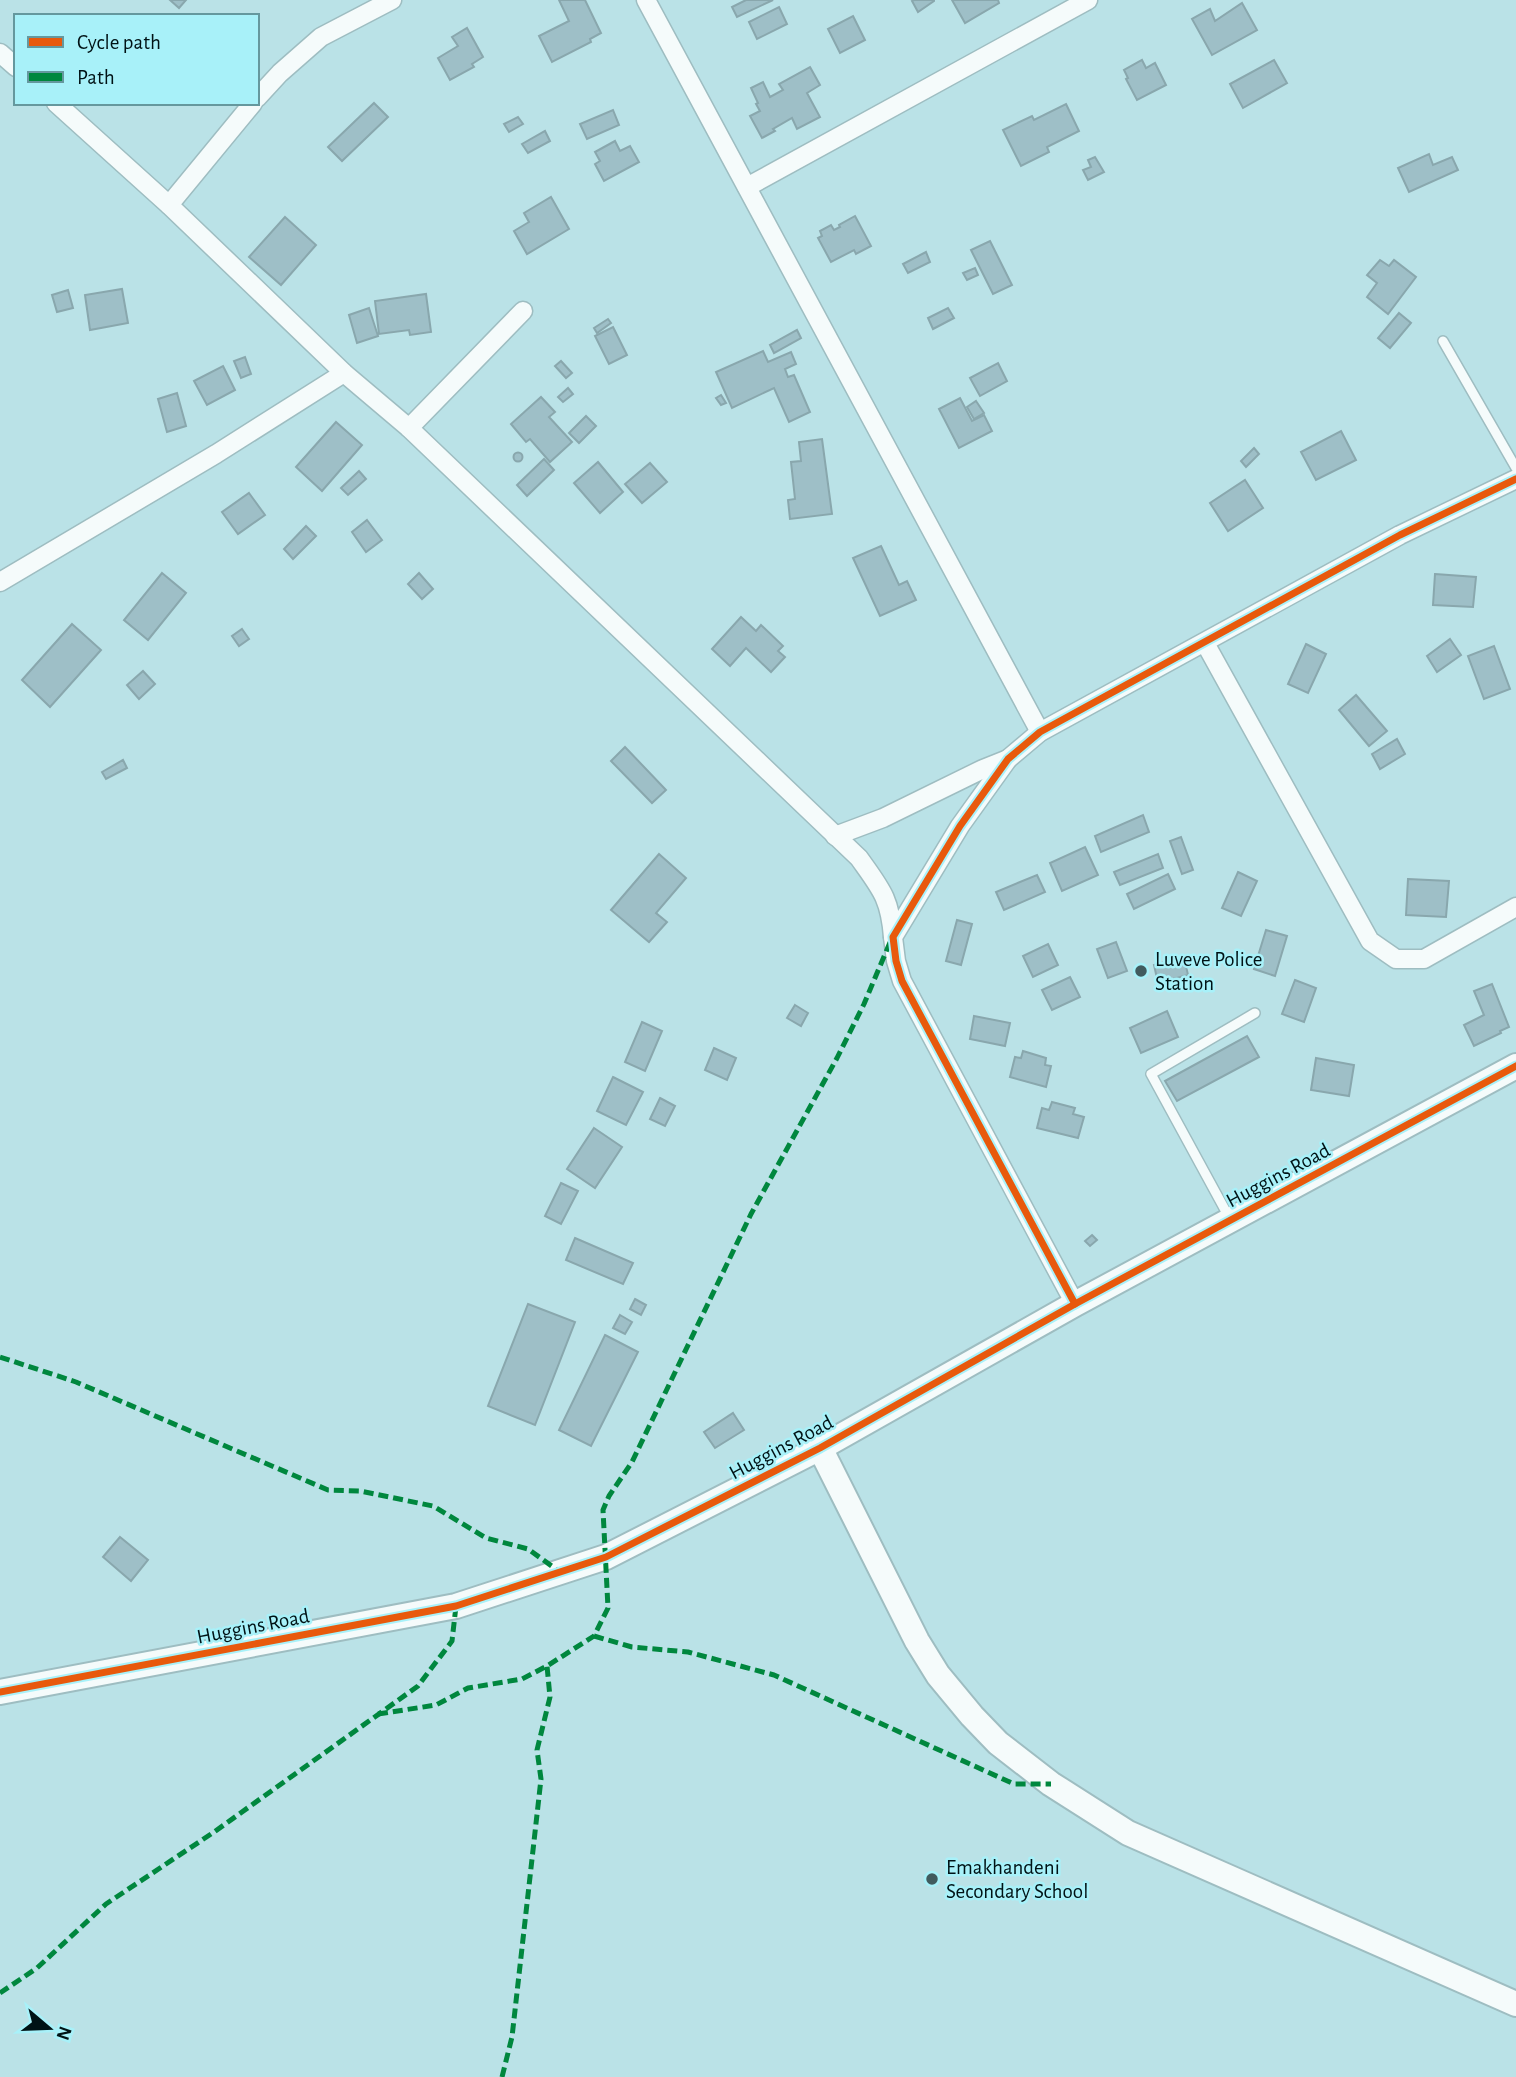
<svg xmlns="http://www.w3.org/2000/svg" width="1516" height="2077" font-family="'Alegreya Sans',sans-serif">
<style>
.building{fill:#9ebfc7;stroke:#89a7ad;stroke-width:2}
.lines{fill:none;stroke-linecap:round;stroke-linejoin:round}
.lane-casing{stroke:#9ebdc1;stroke-width:12}
.street-casing{stroke:#9ebdc1;stroke-width:21}
.secondary-casing{stroke:#9ebdc1;stroke-width:28}
.lane{stroke:#f5fbfb;stroke-width:9}
.street{stroke:#f5fbfb;stroke-width:18}
.secondary{stroke:#f5fbfb;stroke-width:24}
.quiet{stroke:#00873e;stroke-width:5;stroke-dasharray:10 5;stroke-linecap:butt}
.cycleway-casing{stroke:#a8f1f9;stroke-width:11}
.cycleway{stroke:#e8590c;stroke-width:7}
.poi-dot{fill:#415b5e;stroke:#a8f1f9;stroke-width:2.5}
.labels{text-anchor:middle;stroke-width:5;stroke-linejoin:round;paint-order:stroke}
.poi-label{font-size:21px;fill:#001215;stroke:#a8f1f9;text-anchor:start}
.street-label{font-size:21px;fill:#001215;stroke:#a8f1f9}
</style>
<rect width="100%" height="100%" fill="#bae2e7"/>
<g class="building">
<polygon points="170,0 186,0 179,8"/>
<polygon points="559,0 585,0 601,33 590,39 591,42 552,62 539,36 569,21"/>
<polygon points="746,0 773,0 737,17 732,7"/>
<polygon points="914,0 934,0 934,1 918,12 912,1"/>
<polygon points="952,0 998,0 999,3 965,23"/>
<polygon points="1242,3 1257,30 1212,55 1192,19 1210,9 1215,21"/>
<polygon points="779,7 787,24 757,39 749,22"/>
<polygon points="853,16 865,40 840,53 828,29"/>
<polygon points="467,28 483,57 472,64 474,67 450,80 438,58 458,46 452,37"/>
<polygon points="1142,60 1146,68 1155,63 1166,85 1137,100 1126,79 1128,78 1124,70"/>
<polygon points="1274,60 1287,83 1243,108 1230,84"/>
<polygon points="810,67 820,85 807,93 820,117 797,129 792,118 773,129 775,131 762,138 750,116 760,111 756,104 758,103 751,88 763,82 770,97 783,90 779,84"/>
<polygon points="374,103 388,117 342,161 328,147"/>
<polygon points="1066,104 1079,131 1047,147 1049,152 1021,166 1003,130 1032,116 1034,120"/>
<polygon points="613,110 619,125 587,139 580,124"/>
<polygon points="518,117 523,124 509,132 504,124"/>
<polygon points="545,131 550,141 528,153 522,144"/>
<polygon points="615,141 620,151 630,146 639,162 604,181 595,164 600,161 595,152"/>
<polygon points="1429,154 1433,165 1452,157 1458,170 1409,192 1398,168"/>
<polygon points="1095,157 1104,172 1088,180 1083,170 1091,167 1088,160"/>
<polygon points="551,197 569,229 527,254 514,231 529,222 524,213"/>
<polygon points="855,216 871,246 856,254 854,250 831,262 818,238 822,236 820,231 831,225 834,230 840,227 839,225"/>
<polygon points="285,217 316,245 281,285 249,257"/>
<polygon points="990,241 1012,285 993,294 971,250"/>
<polygon points="926,252 930,262 908,273 903,264"/>
<polygon points="1380,260 1389,266 1394,260 1416,277 1388,314 1367,297 1377,283 1367,275"/>
<polygon points="975,268 978,275 967,280 963,273"/>
<polygon points="122,289 128,323 90,330 85,295"/>
<polygon points="68,290 73,308 57,312 52,295"/>
<polygon points="426,294 431,332 410,335 409,330 379,334 375,301"/>
<polygon points="369,308 378,336 357,343 349,315"/>
<polygon points="948,308 954,318 933,329 928,318"/>
<polygon points="1399,313 1411,323 1390,348 1378,338"/>
<polygon points="608,319 611,323 597,333 594,328"/>
<polygon points="613,327 627,355 609,364 595,336"/>
<polygon points="797,330 801,338 774,353 770,345"/>
<polygon points="763,351 768,362 791,352 796,364 785,369 788,377 794,375 810,412 789,422 774,388 732,408 716,372"/>
<polygon points="245,357 251,374 241,378 234,361"/>
<polygon points="561,361 572,373 566,378 555,366"/>
<polygon points="998,363 1007,381 980,396 970,378"/>
<polygon points="223,366 235,390 207,405 194,381"/>
<polygon points="568,388 573,394 563,402 558,397"/>
<polygon points="177,393 186,426 167,432 158,399"/>
<polygon points="721,395 726,403 721,405 716,398"/>
<polygon points="541,397 555,412 549,417 572,442 550,462 530,439 526,442 511,424"/>
<polygon points="960,398 972,421 984,415 992,431 959,448 939,409"/>
<polygon points="976,401 984,413 974,419 967,407"/>
<polygon points="586,416 596,426 579,443 569,433"/>
<polygon points="336,422 362,445 322,491 296,467"/>
<polygon points="1341,431 1356,460 1316,480 1301,452"/>
<polygon points="822,439 832,514 790,519 788,500 795,499 791,462 801,461 799,442"/>
<polygon points="1254,448 1259,454 1246,467 1241,461"/>
<circle cx="518" cy="457" r="4.5"/>
<polygon points="544,459 554,470 527,496 517,485"/>
<polygon points="598,462 623,492 600,513 574,483"/>
<polygon points="650,463 667,482 642,503 625,484"/>
<polygon points="359,471 366,479 348,495 341,488"/>
<polygon points="1245,480 1263,508 1228,531 1210,503"/>
<polygon points="249,493 265,515 238,534 222,512"/>
<polygon points="367,520 382,540 366,552 352,532"/>
<polygon points="306,526 316,536 293,559 284,549"/>
<polygon points="881,546 899,585 907,581 916,600 880,616 853,558"/>
<polygon points="162,573 186,593 148,640 124,620"/>
<polygon points="419,573 433,589 422,599 408,584"/>
<polygon points="1435,574 1476,577 1473,607 1433,605"/>
<polygon points="741,617 756,631 761,625 783,646 778,651 785,657 771,672 746,648 730,666 712,649"/>
<polygon points="72,624 101,650 50,707 22,680"/>
<polygon points="242,629 249,639 239,646 232,636"/>
<polygon points="1450,639 1461,655 1437,672 1427,656"/>
<polygon points="1306,644 1326,654 1308,693 1288,684"/>
<polygon points="1494,646 1510,689 1484,699 1468,656"/>
<polygon points="143,671 155,684 139,699 127,685"/>
<polygon points="1356,695 1387,731 1369,746 1339,710"/>
<polygon points="1397,739 1405,754 1380,769 1372,754"/>
<polygon points="625,747 666,790 652,803 611,761"/>
<polygon points="123,760 127,768 106,779 102,772"/>
<polygon points="1143,815 1149,832 1101,852 1095,836"/>
<polygon points="1181,837 1193,870 1182,874 1170,841"/>
<polygon points="1085,847 1098,875 1062,891 1050,863"/>
<polygon points="659,854 686,878 656,913 667,922 649,942 611,910"/>
<polygon points="1158,854 1163,868 1120,885 1114,872"/>
<polygon points="1238,872 1257,881 1241,916 1222,908"/>
<polygon points="1168,874 1175,889 1134,909 1127,894"/>
<polygon points="1037,875 1045,892 1004,910 996,892"/>
<polygon points="1408,879 1449,881 1446,917 1406,915"/>
<polygon points="957,920 972,924 961,965 946,961"/>
<polygon points="1266,930 1287,936 1275,976 1254,969"/>
<polygon points="1116,942 1127,971 1108,978 1097,949"/>
<polygon points="1048,944 1058,965 1033,977 1023,956"/>
<polygon points="1184,957 1188,975 1158,983 1154,965"/>
<polygon points="1070,977 1080,997 1052,1010 1042,990"/>
<polygon points="1295,980 1316,988 1304,1022 1282,1014"/>
<polygon points="1492,984 1509,1027 1500,1031 1501,1033 1474,1046 1464,1025 1484,1015 1474,991"/>
<polygon points="795,1005 808,1013 801,1026 787,1018"/>
<polygon points="1167,1011 1178,1037 1141,1053 1130,1028"/>
<polygon points="974,1016 1010,1023 1005,1046 970,1039"/>
<polygon points="642,1022 662,1031 645,1071 625,1062"/>
<polygon points="1247,1036 1259,1057 1177,1101 1165,1081"/>
<polygon points="714,1048 736,1058 727,1080 705,1070"/>
<polygon points="1023,1051 1046,1058 1045,1065 1051,1066 1046,1087 1010,1077 1015,1057 1021,1058"/>
<polygon points="1316,1058 1354,1065 1349,1096 1311,1090"/>
<polygon points="613,1077 643,1092 626,1125 597,1111"/>
<polygon points="660,1098 675,1106 665,1126 650,1119"/>
<polygon points="1052,1102 1075,1108 1073,1114 1084,1117 1078,1138 1037,1128 1042,1108 1049,1110"/>
<polygon points="594,1128 622,1147 595,1188 567,1169"/>
<polygon points="561,1183 578,1191 561,1224 545,1216"/>
<polygon points="1092,1235 1097,1240 1090,1246 1085,1241"/>
<polygon points="575,1238 633,1263 623,1284 566,1260"/>
<polygon points="635,1299 646,1305 641,1315 630,1309"/>
<polygon points="528,1304 575,1322 535,1425 488,1406"/>
<polygon points="620,1315 632,1322 625,1334 613,1328"/>
<polygon points="605,1335 638,1352 591,1446 559,1430"/>
<polygon points="733,1413 744,1430 715,1448 704,1432"/>
<polygon points="120,1537 148,1560 131,1581 103,1557"/>
</g>
<g class="lines">
<g class="lane-casing">
<g id="lane">
<polyline points="1443,341 1516,468"/>
<polyline points="1230,1219 1151,1074 1255,1013"/>
</g>
</g>
<g class="street-casing">
<g id="street">
<polyline points="646,0 1040,732"/>
<polyline points="0,53 16,67"/>
<polyline points="257,98 280,73 321,37 392,0"/>
<path d="M56,103L169,205L344,373L409,428L859,858C881,889 890,898 893,937"/>
<polyline points="747,187 1088,0"/>
<polyline points="169,205 253,103"/>
<polyline points="409,428 523,311"/>
<polyline points="0,582 216,454 344,373"/>
<polyline points="1205,643 1370,941 1396,959 1424,959 1516,907"/>
<polyline points="835,836 883,818 983,769 1008,759"/>
<polyline points="1075,1304 902,981 896,961 893,937 960,826 1008,759 1040,732 1400,535 1516,479"/>
</g>
</g>
<g class="secondary-casing">
<g id="secondary">
<polyline points="820,1448 917,1641 938,1675 972,1716 998,1743 1051,1784 1128,1833 1516,2004"/>
<polyline points="0,1692 456,1606 606,1557 820,1448 1075,1304 1516,1066"/>
</g>
</g>
<use href="#lane" class="lane"/>
<use href="#street" class="street"/>
<use href="#secondary" class="secondary"/>
<g class="quiet">
<polyline points="0,1357 76,1382 328,1490 360,1491 433,1506 486,1538 528,1549 560,1572"/>
<polyline points="594,1636 632,1647 688,1652 774,1675 1014,1784 1051,1784"/>
<polyline points="378,1714 436,1705 468,1688 522,1679 547,1666 594,1636 608,1608 603,1510 609,1496 632,1462 751,1214 837,1058 864,1004 891,940"/>
<polyline points="0,1993 37,1968 106,1904 214,1832 418,1686 452,1641 456,1606"/>
<polyline points="502,2077 512,2037 541,1779 537,1750 550,1697 547,1666"/>
</g>
<g class="cycleway-casing">
<g id="cycleway">
<polyline points="1075,1304 902,981 896,961 893,937 960,826 1008,759 1040,732 1400,535 1516,479"/>
<polyline points="0,1692 456,1606 606,1557 820,1448 1075,1304 1516,1066"/>
</g>
</g>
<use href="#cycleway" class="cycleway"/>
</g>
<g class="poi-dot">
<circle cx="1141" cy="971" r="7"/>
<circle cx="932" cy="1879" r="7"/>
</g>
<g class="labels">
<g class="poi-label">
<text x="1155" y="966">Luveve Police<tspan x="1155" dy="24">Station</tspan></text>
<text x="946" y="1874">Emakhandeni<tspan x="946" dy="24">Secondary School</tspan></text>
</g>
<g class="street-label">
<text transform="translate(1278 1175) rotate(-28)" y="7">Huggins Road</text>
<text transform="translate(781 1447) rotate(-28)" y="7">Huggins Road</text>
<text transform="translate(253 1626) rotate(-11)" y="7">Huggins Road</text>
</g>
</g>
<rect x="14" y="14" width="245" height="91" fill="#a8f1f9" stroke="#65989e" stroke-width="2"/>
<rect x="28" y="37" width="35" height="10" fill="#e8590c" stroke="#65989e" stroke-width="2"/>
<text x="77" y="49" font-size="21" fill="#001215">Cycle path</text>
<rect x="28" y="72" width="35" height="10" fill="#00873e" stroke="#65989e" stroke-width="2"/>
<text x="77" y="84" font-size="21" fill="#001215">Path</text>
<g transform="translate(49 2028) rotate(109)" stroke="#a8f1f9" stroke-width="5" paint-order="stroke">
<path d="M0-5L12 26L0 18L-12 26Z" fill="#001215"/>
<text y="-10" font-size="19" font-weight="bold" text-anchor="middle" fill="#001215">N</text>
</g>
</svg>
